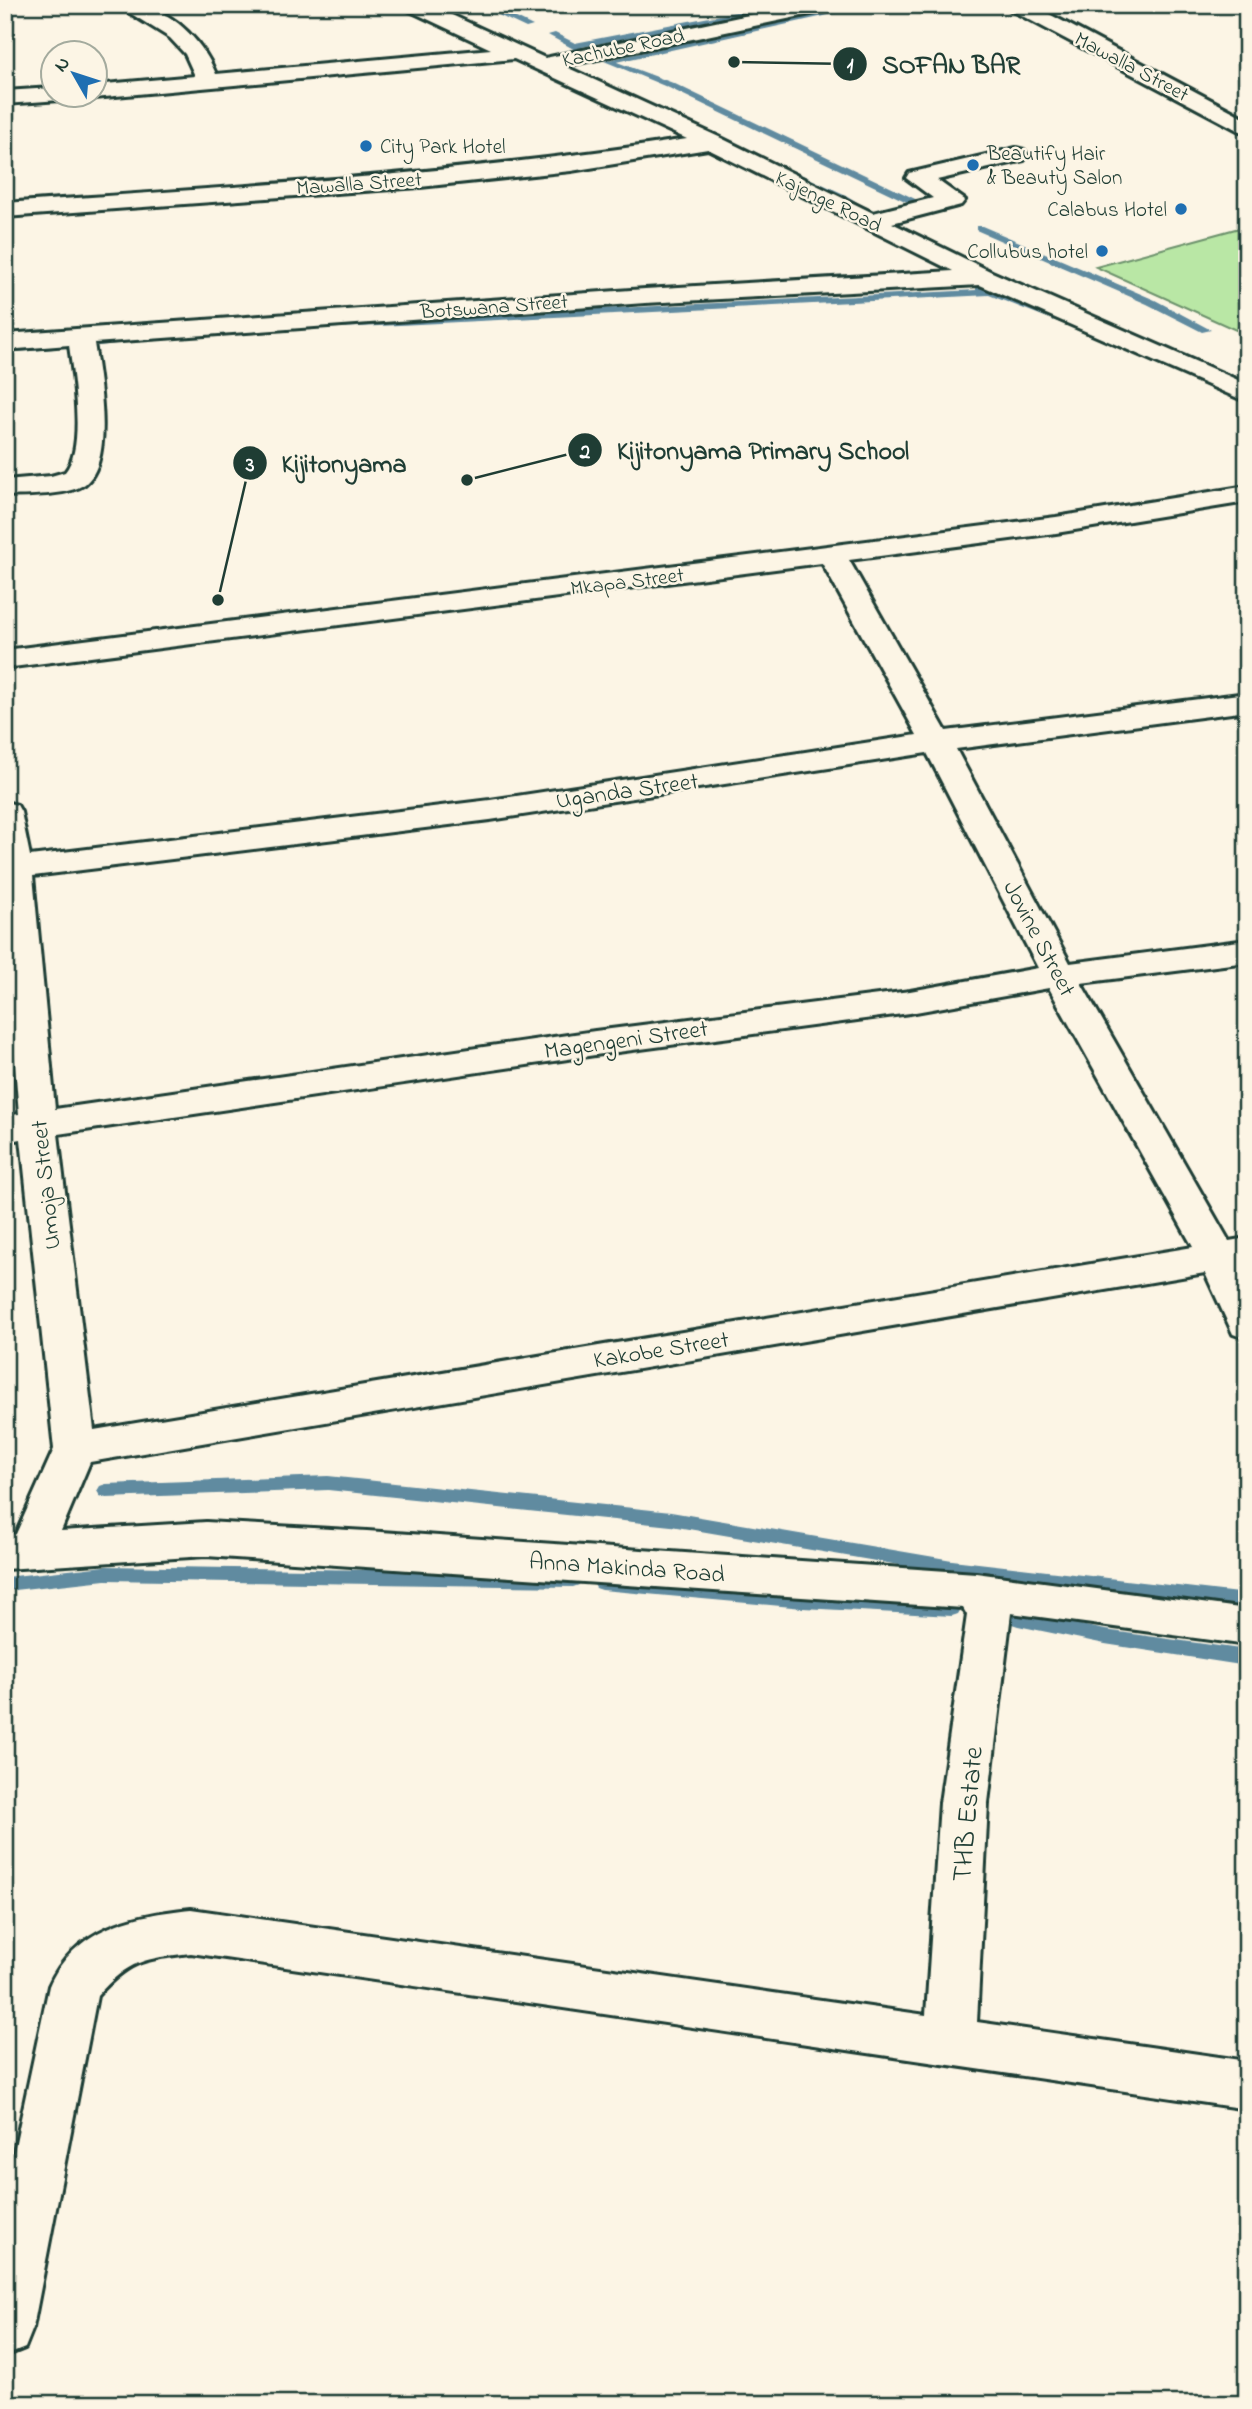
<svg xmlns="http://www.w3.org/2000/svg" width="1252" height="2409" font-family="'Indie Flower',sans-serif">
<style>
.green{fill:#b9e7a5;stroke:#6c926c;stroke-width:2}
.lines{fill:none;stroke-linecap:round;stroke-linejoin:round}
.stream{fill:#608ba0;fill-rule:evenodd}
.minor-casing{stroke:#1f3d34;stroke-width:6}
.minor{fill:#fcf5e5;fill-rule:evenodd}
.poi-dot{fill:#1f6fb2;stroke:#fcf5e5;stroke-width:2.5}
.labels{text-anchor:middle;stroke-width:5;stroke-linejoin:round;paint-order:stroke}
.far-street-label{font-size:21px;fill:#1f3d34;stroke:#fcf5e5}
.far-poi-label{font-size:21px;fill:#1f3d34;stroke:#fcf5e5;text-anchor:start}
.street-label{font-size:24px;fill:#1f3d34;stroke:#fcf5e5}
.near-street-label{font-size:28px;fill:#1f3d34;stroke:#fcf5e5}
.leader{fill:none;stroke:#1f3d34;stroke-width:2.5}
.callout-dot{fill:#1f3d34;stroke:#fcf5e5;stroke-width:2.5}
.mark-label{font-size:21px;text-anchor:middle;font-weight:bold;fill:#fff}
.callout-label{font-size:26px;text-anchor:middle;font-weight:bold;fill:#1f3d34;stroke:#fcf5e5;stroke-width:5;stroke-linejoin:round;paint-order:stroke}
</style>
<rect width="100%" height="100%" fill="#fcf5e5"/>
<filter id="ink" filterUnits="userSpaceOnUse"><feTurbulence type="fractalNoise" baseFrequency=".0143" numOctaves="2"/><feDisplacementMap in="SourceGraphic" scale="14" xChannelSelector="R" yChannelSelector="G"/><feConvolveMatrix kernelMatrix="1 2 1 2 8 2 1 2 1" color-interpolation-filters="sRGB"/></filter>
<g filter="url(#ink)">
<polygon class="green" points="1243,227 1247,232 1247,318 1236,330 1096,267"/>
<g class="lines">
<g class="stream">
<polygon points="477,5 489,5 533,26 526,28"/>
<polygon points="772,5 790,5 582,47 583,49 579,52 548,35 555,33 575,43"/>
<polygon points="857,5 874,5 617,62 673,83 936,209 936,213 930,213 667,87 604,61"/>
<polygon points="752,152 844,194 875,213 867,215 838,198 749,157 747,155"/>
<polygon points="976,226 982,226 1155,300 1211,330 1202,332 1147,304 976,230"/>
<polygon points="980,285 1072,322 1063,324 989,295 320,329 315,326 320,323 976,290 976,286"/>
<polygon points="141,336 146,339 145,341 98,346 93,343 98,340"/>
<polygon points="50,344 54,345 54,349 5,353 5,347"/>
<polygon points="328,1476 671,1512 952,1560 1247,1594 1247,1608 952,1574 671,1526 328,1490 106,1498 100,1496 97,1491 100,1486 106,1484"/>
<polygon points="105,1566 573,1573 579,1575 582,1580 579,1585 573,1587 105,1580 5,1591 5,1577"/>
<polygon points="602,1576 803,1594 952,1602 958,1604 961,1609 958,1614 952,1616 803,1608 602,1590 596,1588 593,1583 596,1578"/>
<polygon points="1018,1612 1105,1630 1247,1650 1247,1666 1105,1644 1018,1626 1012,1624 1009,1619 1012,1614"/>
</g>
<g class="minor-casing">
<g id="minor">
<path d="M117,5C126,5 137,3 145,6C177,15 204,44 216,74L491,49L406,9L403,5H430L545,58L795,5H835L825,11L564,66L719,137L873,213L933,198L906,178L909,173L1016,148L1024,150L1027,155L1024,160L937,180L965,200L961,205L892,223L992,272L1247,384V402L980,285L645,303L94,343C99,377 115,460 85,484C68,496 26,495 5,496V480L51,476L65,472C86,448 73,376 69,345L5,350V334L645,289L953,271L708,149L571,171L420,187L5,217V203C233,187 461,174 687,139L514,59L94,98L86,97L85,94H94V85L195,76L185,54L170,38Z"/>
<polygon points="1006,5 1032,5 1247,119 1247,135 1009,9"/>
<polygon points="52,88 52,94 70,94 68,99 60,100 5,104 5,91"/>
<path d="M1247,486V502L1056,533L849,560L946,731L1247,693V711L956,749L1070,963L1247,940V962L1081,983L1229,1241L1247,1238V1266L1242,1267L1247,1278V1339L1233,1334L1205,1273L90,1462L61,1531L206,1522L367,1531L976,1573L1247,1609V1645L1011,1613L988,1803L977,2022L1247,2061V2109L191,1953C144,1959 130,1959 97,1996L33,2328L25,2348L5,2356V2194L49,1986C75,1928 133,1915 191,1909L926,2015L940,1803L967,1615L963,1608L206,1556L5,1569V1535L16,1534L54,1449L21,1139L5,1142V1116L19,1114L5,943V802L17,805L21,812L30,856L490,800L917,735L822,563L5,668V650L1056,517ZM927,753L1038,968L910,991L595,1031L55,1109L33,876L490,820ZM1049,988L1193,1247L94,1430L58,1134L595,1055L910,1013Z"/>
</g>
</g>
<use href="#minor" class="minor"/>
</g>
</g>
<g class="poi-dot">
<circle cx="366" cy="146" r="7"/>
<circle cx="973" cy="165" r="7"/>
<circle cx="1181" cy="209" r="7"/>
<circle cx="1102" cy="251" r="7"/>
</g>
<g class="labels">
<g class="far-street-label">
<text transform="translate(623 47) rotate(-12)" y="7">Kachube Road</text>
<text transform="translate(1132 66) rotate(28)" y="7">Mawalla Street</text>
<text transform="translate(359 183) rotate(-4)" y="7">Mawalla Street</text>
<text transform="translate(829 201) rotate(26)" y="7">Kajenge Road</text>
<text transform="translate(494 306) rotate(-4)" y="7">Botswana Street</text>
<text transform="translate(627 581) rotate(-7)" y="7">Mkapa Street</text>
</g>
<g class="far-poi-label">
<text x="380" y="153">City Park Hotel</text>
<text x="987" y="160">Beautify Hair<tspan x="987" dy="24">&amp; Beauty Salon</tspan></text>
<text x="1167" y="216" text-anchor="end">Calabus Hotel</text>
<text x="1088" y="258" text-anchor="end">Collubus hotel</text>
</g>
<g class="street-label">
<text transform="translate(627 790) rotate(-8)" y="8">Uganda Street</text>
<text transform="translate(1040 938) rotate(62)" y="8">Jovine Street</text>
<text transform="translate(626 1039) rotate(-8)" y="8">Magengeni Street</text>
<text transform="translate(45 1185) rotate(-96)" y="8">Umoja Street</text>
<text transform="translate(661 1349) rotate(-9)" y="8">Kakobe Street</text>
<text transform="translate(627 1567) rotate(4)" y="8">Anna Makinda Road</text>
</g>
<g class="near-street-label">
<text transform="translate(966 1814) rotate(-85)" y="10">THB Estate</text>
</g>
</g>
<path class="leader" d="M734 62L850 64M467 480L585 450M218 600L250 463"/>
<g class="callout-dot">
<circle cx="734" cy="62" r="7"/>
<circle cx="467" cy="480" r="7"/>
<circle cx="218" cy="600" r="7"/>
<circle cx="850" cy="64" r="18"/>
<circle cx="585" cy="450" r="18"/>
<circle cx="250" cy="463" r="18"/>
</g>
<g class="mark-label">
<text x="850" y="72">1</text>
<text x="585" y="458">2</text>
<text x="250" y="471">3</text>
</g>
<g class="callout-label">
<text x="951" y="73">SOFAN BAR</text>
<text x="763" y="459">Kijitonyama Primary School</text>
<text x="344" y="472">Kijitonyama</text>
</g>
<rect width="1252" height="2409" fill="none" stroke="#fcf5e5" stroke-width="28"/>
<rect x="14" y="14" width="1224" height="2381" fill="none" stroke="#1f3d34" stroke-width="2.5" filter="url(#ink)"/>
<g transform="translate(74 74) rotate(309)"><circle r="33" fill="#fcf5e5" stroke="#a4ab9e" stroke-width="2"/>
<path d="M0-5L12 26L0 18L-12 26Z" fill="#1f6fb2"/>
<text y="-10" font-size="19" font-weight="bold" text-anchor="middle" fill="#1f3d34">N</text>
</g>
</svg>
